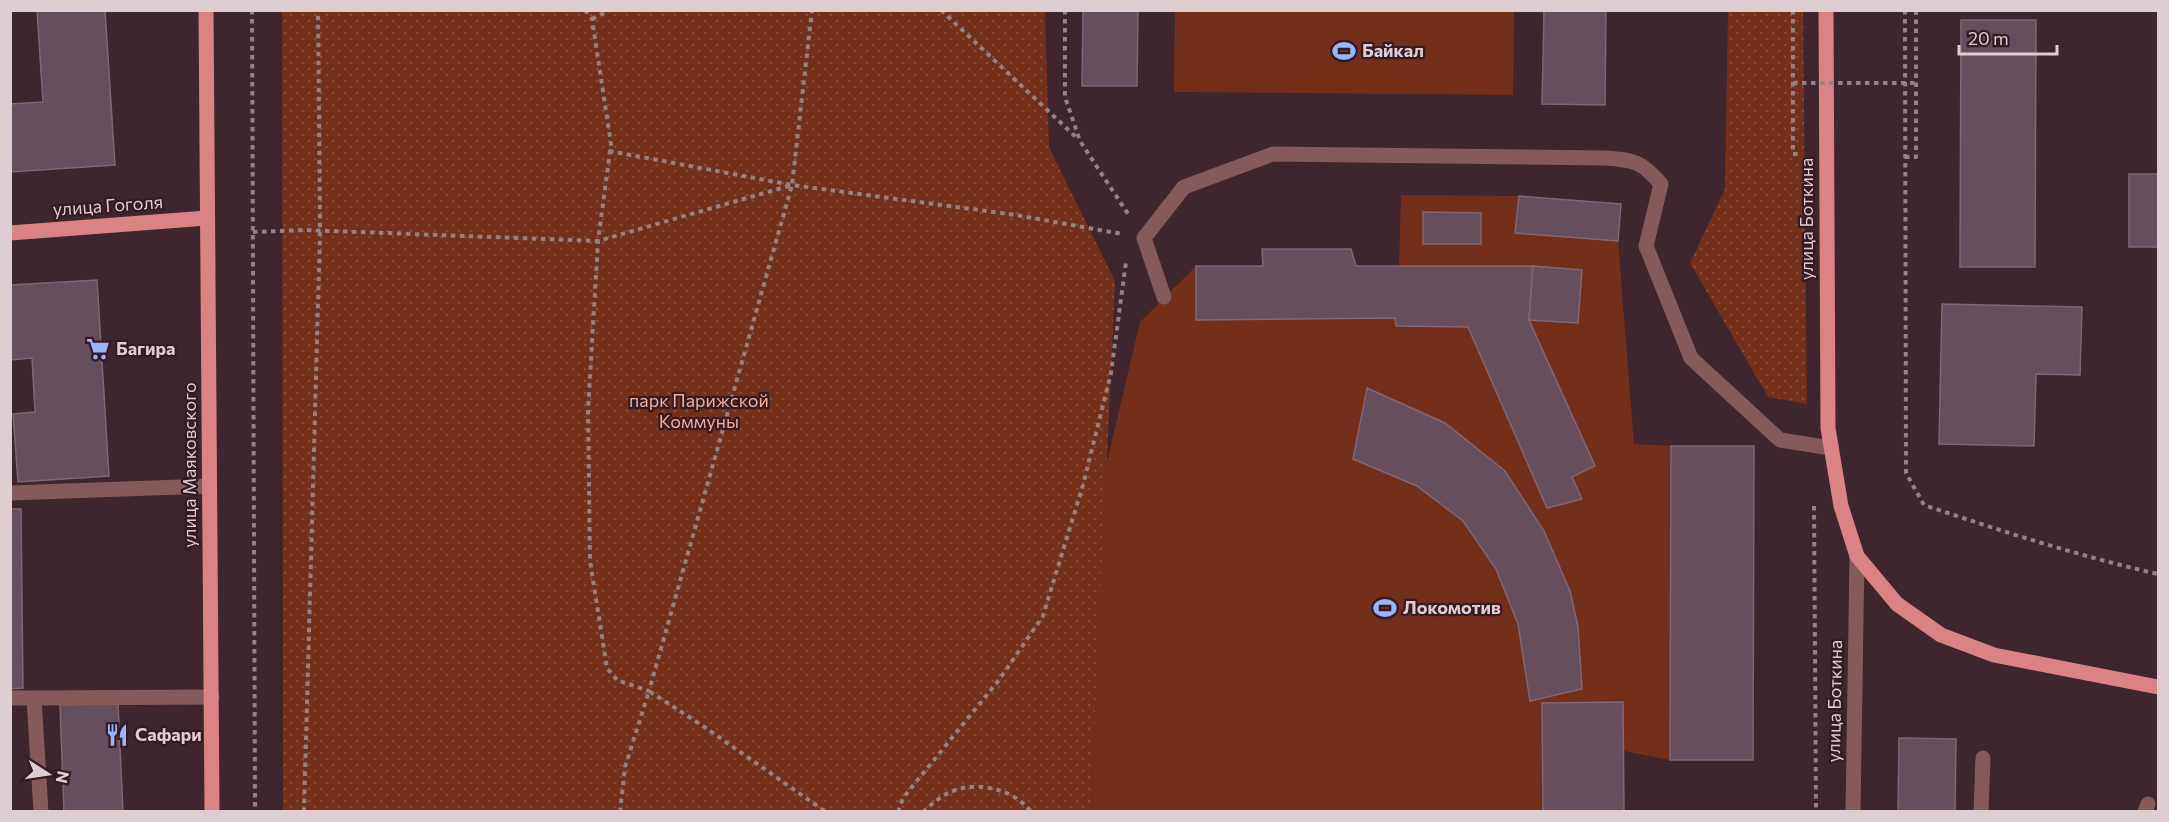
<svg xmlns="http://www.w3.org/2000/svg" width="2169" height="822" font-family="Commissioner,sans-serif">
<style>
.grass{fill:url(#grass-dots)}
.garden{fill:#732f1a}
.building{fill:#674e5d;stroke:#816676;stroke-width:1.5}
.lines{fill:none;stroke-linecap:round;stroke-linejoin:round}
.path{stroke:#968186;stroke-width:4;stroke-dasharray:4.5 4.5;stroke-linecap:butt}
.minor{stroke:#855a5a;stroke-width:15}
.major{stroke:#db8384;stroke-width:15}
.path-bridge{stroke:#968186;stroke-width:4;stroke-dasharray:4.5 4.5;stroke-linecap:butt}
.labels{text-anchor:middle;stroke-width:4.5;stroke-linejoin:round;paint-order:stroke}
.poi-label{font-size:18px;font-weight:bold;fill:#dfcdd1;stroke:#341b23;text-anchor:start}
.street-label{font-size:18px;fill:#dfcdd1;stroke:#341b23}
.park-label{font-size:18px;fill:#f8ac95;stroke:#341b23}
</style>
<defs>
<pattern id="grass-dots" width="8" height="8" patternUnits="userSpaceOnUse" patternTransform="scale(1.5)"><rect width="8" height="8" fill="#732f1a"/><path d="M2 2h.1M6 6h.1" fill="none" stroke="#864c3a" stroke-width="1.8" stroke-linecap="round"/></pattern>
</defs>
<rect width="100%" height="100%" fill="#3f252d"/>
<g class="grass">
<polygon points="282,11 1045,11 1049,147 1115,281 1091,811 283,811"/>
<polygon points="1728,11 1803,11 1807,404 1768,397 1690,263 1725,189"/>
</g>
<g class="garden">
<polygon points="1175,11 1514,11 1513,95 1174,92"/>
<polygon points="1401,195 1519,196 1621,204 1618,241 1634,444 1671,446 1670,760 1624,751 1624,811 1091,812 1106,466 1140,322 1196,266 1262,266 1262,249 1351,249 1356,266 1399,266"/>
</g>
<g class="building">
<polygon points="37,10 105,10 115,165 10,172 10,104 43,102"/>
<polygon points="1083,10 1138,10 1137,86 1082,86"/>
<polygon points="1544,10 1606,10 1605,105 1542,104"/>
<polygon points="1961,20 2036,20 2035,267 1960,267"/>
<rect x="2129" y="174" width="29" height="73"/>
<polygon points="1519,196 1621,204 1618,241 1515,233"/>
<polygon points="1423,212 1481,213 1481,244 1423,244"/>
<polygon points="1262,249 1351,249 1356,266 1533,266 1529,320 1595,466 1572,477 1582,499 1547,508 1468,327 1396,326 1395,318 1196,320 1196,266 1263,266"/>
<polygon points="1533,266 1582,270 1578,323 1529,320"/>
<polygon points="97,280 109,476 18,482 13,414 35,412 32,358 10,360 10,285"/>
<polygon points="1942,304 2082,307 2080,375 2036,374 2034,446 1939,444"/>
<polygon points="1367,388 1445,423 1505,471 1544,531 1570,591 1578,626 1582,689 1530,701 1518,624 1496,569 1463,521 1417,486 1353,459"/>
<polygon points="1671,446 1754,446 1753,760 1670,760"/>
<polygon points="10,509 21,509 23,688 10,689"/>
<polygon points="1623,702 1624,812 1543,812 1542,703"/>
<polygon points="118,703 123,812 64,812 60,705"/>
<polygon points="1899,738 1956,739 1955,812 1898,812"/>
</g>
<g class="lines">
<g class="path">
<polyline points="252,10 255,812"/>
<polyline points="585,10 592,19 611,144 598,241 588,410 590,561 607,668 617,680 649,691 792,185"/>
<polyline points="941,10 1078,139"/>
<polyline points="1065,10 1065,97 1080,141 1130,217"/>
<polyline points="1793,10 1793,154 1802,154"/>
<path d="M1905,10L1906,473L1924,505C2001,531 2079,556 2158,574"/>
<polyline points="592,19 610,10"/>
<polyline points="609,151 792,185 1016,215 1122,234"/>
<polyline points="1905,157 1916,157 1916,10"/>
<polyline points="253,232 305,230 598,241 792,185 812,10"/>
<polyline points="1814,506 1816,812"/>
<polyline points="304,812 320,231 318,10"/>
<polyline points="620,812 625,767 649,691 703,726 826,812"/>
<polyline points="898,812 903,798 999,680 1043,616 1083,485 1111,373 1126,262"/>
<path d="M923,812C934,802 944,793 959,789C982,782 1016,791 1031,812"/>
</g>
<g class="minor">
<path d="M1164,297L1144,238L1184,187L1273,154L1605,158C1634,160 1641,161 1661,184L1646,246L1691,358L1780,440L1831,448"/>
<polyline points="10,493 209,486"/>
<polyline points="10,698 34,698 41,812"/>
<polyline points="34,698 212,697"/>
<polyline points="1853,812 1857,556"/>
<polyline points="1981,812 1983,758"/>
<polyline points="2145,812 2148,804"/>
</g>
<g class="major">
<polyline points="206,10 212,812"/>
<polyline points="1826,10 1828,428 1841,506 1857,556 1897,604 1941,635 1994,655 2158,687"/>
<polyline points="10,233 207,218"/>
</g>
<polyline class="path-bridge" points="1793,83 1916,83"/>
</g>
<defs>
<g id="stadium-bare" transform="scale(1.8)"><path d="M0-5a6.5 5 0 1 0 0 10a6.5 5 0 1 0 0-10ZM-3.5-1.8h7v3.6h-7Z" fill="#9ab5fd" stroke="#341b23" stroke-width="2.5" paint-order="stroke"/></g>
<g id="supermarket-bare" transform="scale(1.8)"><path d="M-6-5.5h2.5l.6 2H6L4.5 2H-2.5L-4.4-4H-6ZM-1.5 3.2a1.3 1.3 0 1 0 .1 0ZM3 3.2a1.3 1.3 0 1 0 .1 0Z" fill="#9ab5fd" stroke="#341b23" stroke-width="2.5" paint-order="stroke"/></g>
<g id="restaurant-bare" transform="scale(1.8)"><path d="M-5-6h1v4h1v-4h1v4h1v-4h1v5L-1.5 .5V6h-2V.5L-5-1ZM5-6V6H3V1.5H1.5Q1.5-4 5-6Z" fill="#9ab5fd" stroke="#341b23" stroke-width="2.5" paint-order="stroke"/></g>
</defs>
<g fill-rule="evenodd">
<use href="#stadium-bare" x="1344" y="51"/>
<use href="#supermarket-bare" x="98" y="349"/>
<use href="#stadium-bare" x="1385" y="608"/>
<use href="#restaurant-bare" x="117" y="735"/>
</g>
<g class="labels">
<g class="poi-label">
<text x="1362" y="57">Байкал</text>
<text x="116" y="355">Багира</text>
<text x="1403" y="614">Локомотив</text>
<text x="135" y="741">Сафари</text>
</g>
<g class="street-label">
<text transform="translate(108 206) rotate(-4)" y="6">улица Гоголя</text>
<text transform="translate(1807 219) rotate(-90)" y="6">улица Боткина</text>
<text transform="translate(190 465) rotate(-90)" y="6">улица Маяковского</text>
<text transform="translate(1835 701) rotate(-89)" y="6">улица Боткина</text>
</g>
<g class="park-label">
<text x="699" y="407">парк Парижской<tspan x="699" dy="21">Коммуны</tspan></text>
</g>
</g>
<rect width="2169" height="822" fill="none" stroke="#dfcdd1" stroke-width="24"/>
<g transform="translate(48 774) rotate(102)" stroke="#341b23" stroke-width="4.5" paint-order="stroke">
<path d="M0-4.5L10 22L0 15L-10 22Z" fill="#dfcdd1"/>
<text y="-9" font-size="16" font-weight="bold" text-anchor="middle" fill="#dfcdd1">N</text>
</g>
<path d="M1959 45v9h98v-9" fill="none" stroke="#dfcdd1" stroke-width="3"/>
<text x="1968" y="45" font-size="18" fill="#dfcdd1" stroke="#341b23" stroke-width="4.5" paint-order="stroke">20 m</text>
</svg>
